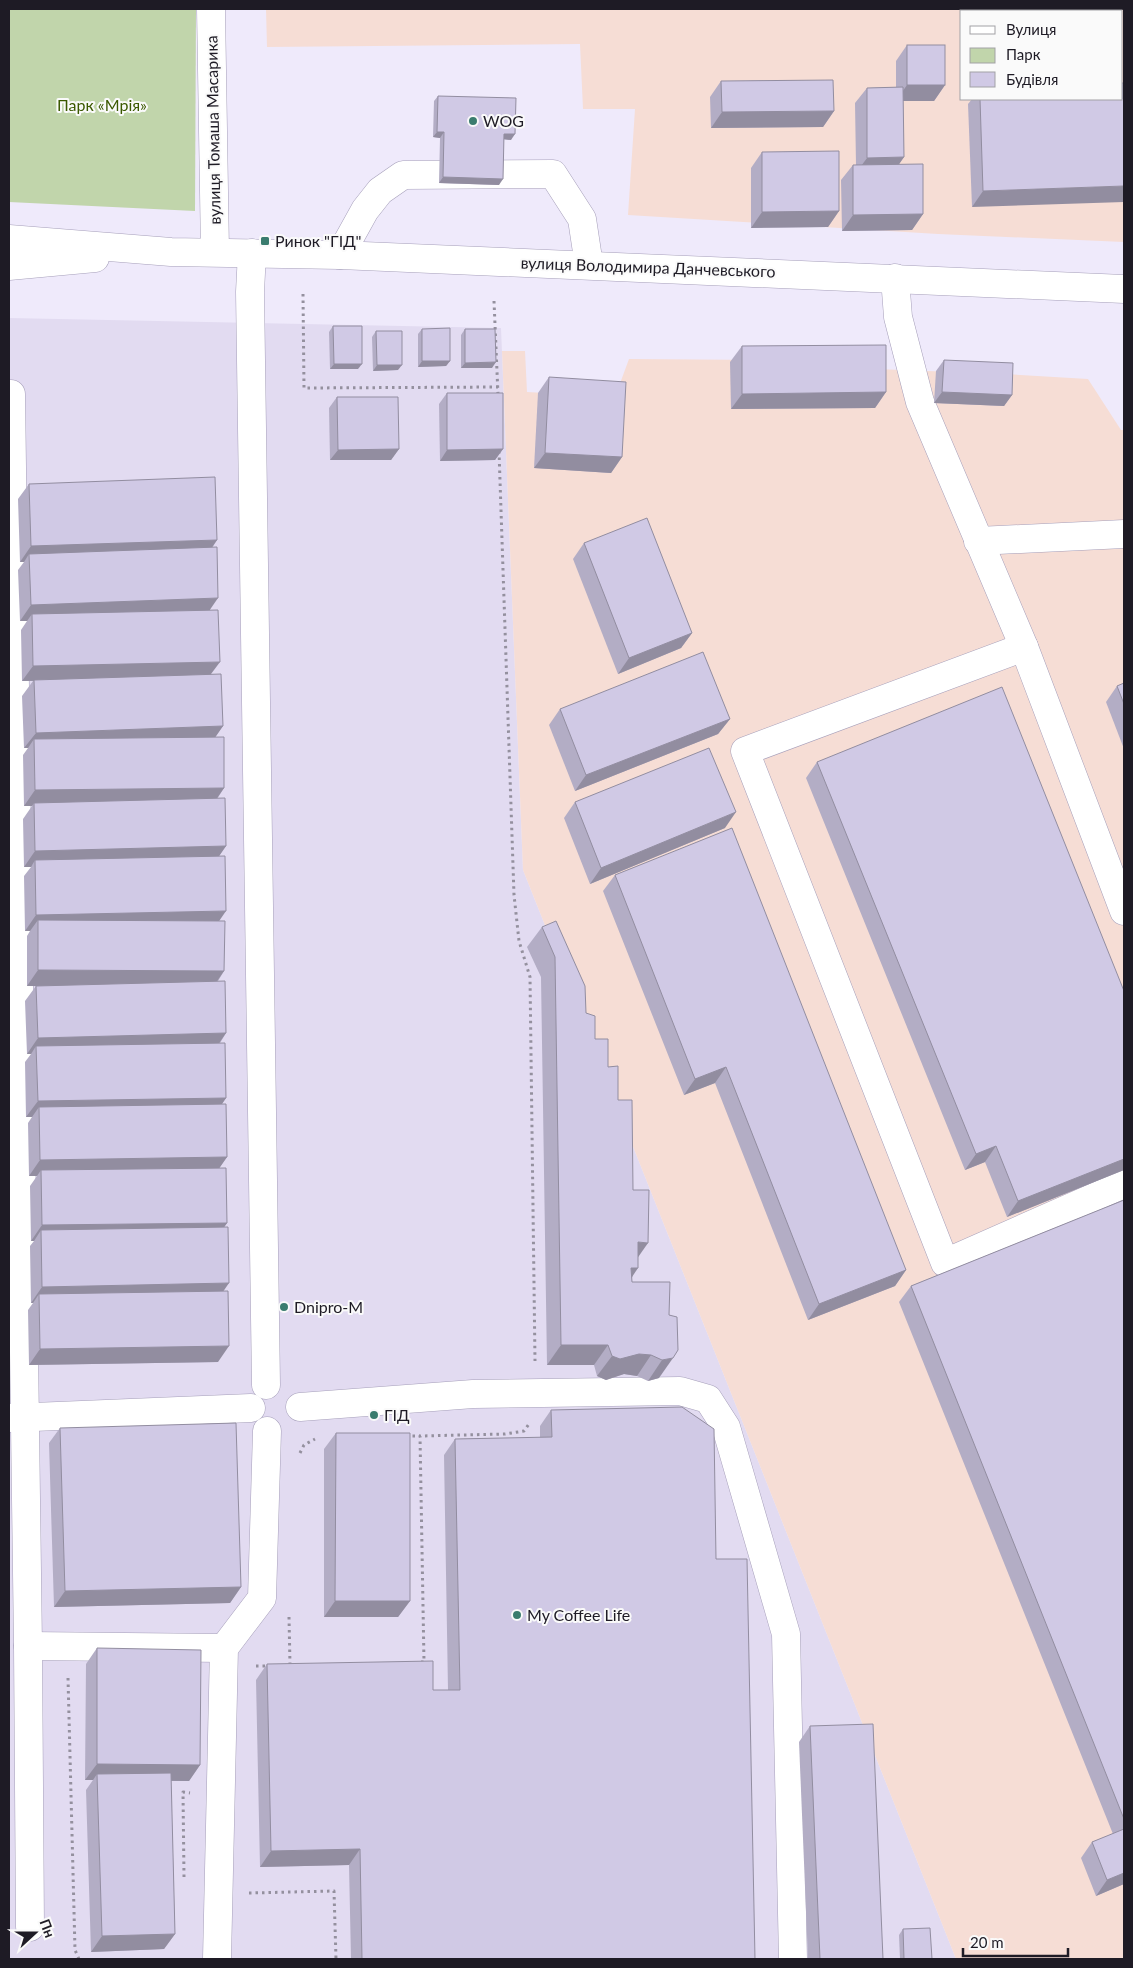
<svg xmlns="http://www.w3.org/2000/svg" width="1133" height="1968" font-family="Lato,sans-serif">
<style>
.commercial{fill:#e2dbf1}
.industrial{fill:#f6ddd5;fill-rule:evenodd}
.green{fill:#c1d5ab}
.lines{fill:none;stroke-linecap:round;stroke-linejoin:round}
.minor-casing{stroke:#a69fba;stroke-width:29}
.path{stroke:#94909e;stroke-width:3;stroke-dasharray:2.5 4;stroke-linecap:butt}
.minor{stroke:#fff;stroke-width:28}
.wall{fill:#b3adc5}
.shaded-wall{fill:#928da0}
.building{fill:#d0c9e5;stroke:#928da0}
.poi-dot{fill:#3a7c6e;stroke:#fafafa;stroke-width:2}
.labels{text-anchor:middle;stroke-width:4;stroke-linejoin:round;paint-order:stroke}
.park-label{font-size:16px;fill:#3b5900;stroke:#fafafa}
.poi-label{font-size:16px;fill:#1e1b25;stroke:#fafafa;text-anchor:start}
.street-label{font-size:16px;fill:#1e1b25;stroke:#fafafa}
</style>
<rect width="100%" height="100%" fill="#efeafb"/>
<polygon class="commercial" points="9,318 501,328 523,870 956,1959 9,1959"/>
<g class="industrial">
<path d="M266,9H1124V242L938,234L628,215L635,109H583L580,44L267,47ZM962,11H1122V99H962Z"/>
<polygon points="502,351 525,351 527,392 615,397 629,359 875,361 876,369 1005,374 1088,379 1121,430 1124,430 1124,1959 956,1959 523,870"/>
</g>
<polygon class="green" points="9,9 196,9 195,211 9,202"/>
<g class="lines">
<g class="minor-casing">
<g id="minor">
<polyline points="211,9 215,252"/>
<polyline points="9,239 171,252 340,255 1124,289"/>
<polyline points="252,253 250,292 266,1385"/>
<polyline points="340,255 365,210 380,191 403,175 553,174 582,219 589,265"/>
<polyline points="9,266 95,258"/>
<polyline points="895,278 898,317 920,402 1024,647 1124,911"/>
<polyline points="11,394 28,1646 30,1927"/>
<polyline points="978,541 1124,534"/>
<polyline points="1024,647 745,751 945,1263 1124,1184"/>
<polyline points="300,1407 473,1394 680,1391 708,1399 726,1427 786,1634 793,1959"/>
<polyline points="9,1418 251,1408"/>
<polyline points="28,1646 224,1648"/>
<polyline points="217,1959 224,1648 262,1598 267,1431"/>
</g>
</g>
<g class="path">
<polyline points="303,294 304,388 498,387"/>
<polyline points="494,301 498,395"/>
<polyline points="499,451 514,895 519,941 530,977 535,1361"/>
<polyline points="406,1436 420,1436"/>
<polyline points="300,1453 304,1445 315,1439"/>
<polyline points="289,1617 290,1665"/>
<polyline points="421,1662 424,1662 420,1436 505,1434 524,1431 529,1424"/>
<polyline points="256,1666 270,1666"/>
<polyline points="68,1678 75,1950 79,1959"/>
<polyline points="184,1877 183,1792 190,1793"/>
<polyline points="249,1893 334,1891 336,1959"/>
</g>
<use href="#minor" class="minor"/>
</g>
<g class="wall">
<polygon points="907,45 945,85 934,101 903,101 904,157 899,164 923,214 912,230 842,231 841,180 853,165 856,165 855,103 867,88 896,87 896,61"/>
<polygon points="721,81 834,111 823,127 711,128 710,97"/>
<polygon points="438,96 511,140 504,139 499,185 439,183 440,138 433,137 434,101"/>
<polygon points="972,99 1122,99 972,207 968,104"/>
<polygon points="762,152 839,211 828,227 751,228 751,168"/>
<polygon points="333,326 358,369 330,369 329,332"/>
<polygon points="422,329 450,361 446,366 418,367 418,334"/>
<polygon points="465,329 492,368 461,368 461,335"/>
<polygon points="376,331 398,370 373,371 372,337"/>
<polygon points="742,346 886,392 875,408 731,409 730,362"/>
<polygon points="944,360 1012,395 1004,406 934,403 936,371"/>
<polygon points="549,377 622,457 611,473 534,468 538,393"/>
<polygon points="447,393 503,449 495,460 440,461 439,404"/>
<polygon points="337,397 399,449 391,460 330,460 329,408"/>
<polygon points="29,484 217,540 212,548 210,610 211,674 223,726 215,737 224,788 217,799 226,846 219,856 219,921 224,971 218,981 226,1033 220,1043 226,1098 222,1104 227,1157 219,1168 227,1223 224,1227 223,1291 218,1362 29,1365 28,1310 33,1303 31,1303 30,1246 34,1241 31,1241 30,1186 37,1176 29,1176 28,1123 32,1117 26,1117 25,1062 31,1054 27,1054 25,1001 36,986 27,986 27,936 30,931 25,931 24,876 31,867 24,867 23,819 32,806 24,806 23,755 28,748 24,748 22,696 33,681 22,681 21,630 27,621 20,621 18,570 24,562 20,562 18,499"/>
<polygon points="584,543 692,633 681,648 618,674 573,559"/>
<polygon points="1124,683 1124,749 1106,702 1117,686"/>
<polygon points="560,709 730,719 718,734 575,791 549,725"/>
<polygon points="817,762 1124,991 1124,1170 1007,1217 985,1162 965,1170 806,778"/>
<polygon points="575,802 725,828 590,884 564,818"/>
<polygon points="615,875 906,1270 895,1286 808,1320 715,1083 684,1095 603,891"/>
<polygon points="542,927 586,1013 595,1039 608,1067 618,1100 633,1190 638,1257 632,1278 632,1282 669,1315 659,1378 648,1381 637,1376 624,1374 606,1380 597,1376 594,1365 547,1365 541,977 527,947"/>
<polygon points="1124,1200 1124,1884 1096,1896 1081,1858 1092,1842 1113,1834 899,1302 911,1286"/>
<polygon points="551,1410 716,1559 755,1959 351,1959 349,1865 260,1867 256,1680 267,1664 433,1690 448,1690 444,1455 455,1439 540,1438 540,1426"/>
<polygon points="60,1428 241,1587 230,1603 54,1607 49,1443"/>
<polygon points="336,1433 410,1601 398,1617 324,1617 324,1449"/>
<polygon points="97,1648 200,1765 189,1781 171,1781 175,1934 164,1949 91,1952 86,1790 93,1780 85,1780 86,1664"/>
<polygon points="810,1726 883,1959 808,1959 799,1742"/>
<polygon points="903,1929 932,1959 900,1959 899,1935"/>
</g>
<g class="shaded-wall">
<polygon points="907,85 945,85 934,101 896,101"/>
<polygon points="834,111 823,127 711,128 722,112"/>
<polygon points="437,132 444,132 440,138 433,137"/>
<polygon points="504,134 515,134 511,140 501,139"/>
<polygon points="904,157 893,173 856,173 867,158"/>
<polygon points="443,177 503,179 499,185 439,183"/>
<polygon points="1124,186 1124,202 972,207 983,191"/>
<polygon points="839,211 828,227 751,228 762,212"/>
<polygon points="923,214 912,230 842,231 853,215"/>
<polygon points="422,361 450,361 446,366 418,367"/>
<polygon points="496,362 492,368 461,368 465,363"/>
<polygon points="334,364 362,364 358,369 330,369"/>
<polygon points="377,365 402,365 398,370 373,371"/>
<polygon points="886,392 875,408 731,409 742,394"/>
<polygon points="942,392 1012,395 1004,406 934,403"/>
<polygon points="399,449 391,460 330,460 338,450"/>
<polygon points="503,449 495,460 440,461 447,450"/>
<polygon points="545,453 622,457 611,473 534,468"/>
<polygon points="217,540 206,556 29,554 24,562 20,562 31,546"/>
<polygon points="218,598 207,614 32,614 27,621 20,621 31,605"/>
<polygon points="692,633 681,648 618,674 629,658"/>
<polygon points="220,662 208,678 22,681 33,666"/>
<polygon points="730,719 718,734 575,791 586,775"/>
<polygon points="223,726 212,742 34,739 28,748 24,748 36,733"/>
<polygon points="224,788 213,804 34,803 32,806 24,806 35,790"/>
<polygon points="736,812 725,828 590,884 601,868"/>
<polygon points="226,846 215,862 35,860 31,867 24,867 35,851"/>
<polygon points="226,911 215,927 38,920 30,931 25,931 36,915"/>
<polygon points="38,970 224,971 213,987 27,986"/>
<polygon points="226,1033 215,1049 36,1046 31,1054 27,1054 38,1038"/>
<polygon points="726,1067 715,1083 684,1095 695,1079"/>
<polygon points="226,1098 215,1114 39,1107 32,1117 26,1117 38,1101"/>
<polygon points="996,1146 985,1162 965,1170 976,1154"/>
<polygon points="227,1157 216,1173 41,1170 37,1176 29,1176 40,1160"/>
<polygon points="1124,1159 1124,1170 1007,1217 1018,1201"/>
<polygon points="227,1223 216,1239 41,1230 34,1241 31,1241 42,1225"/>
<polygon points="638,1242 648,1243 634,1263"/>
<polygon points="631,1268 638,1268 624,1289"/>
<polygon points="906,1270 895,1286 808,1320 819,1304"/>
<polygon points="229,1283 218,1299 39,1294 33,1303 31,1303 42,1287"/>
<polygon points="561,1345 608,1345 594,1365 547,1365"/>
<polygon points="229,1346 218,1362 29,1365 40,1349"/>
<polygon points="639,1354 651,1355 637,1376 624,1374 606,1380 597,1376 612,1356"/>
<polygon points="673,1358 659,1378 648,1381 662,1360"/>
<polygon points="241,1587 230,1603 54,1607 65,1591"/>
<polygon points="335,1601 410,1601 398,1617 324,1617"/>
<polygon points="97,1764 200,1765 189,1781 97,1780 97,1774 93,1780 85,1780"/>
<polygon points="360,1849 349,1865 260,1867 271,1851"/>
<polygon points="1124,1873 1124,1884 1096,1896 1107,1880"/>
<polygon points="175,1934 164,1949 91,1952 102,1936"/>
</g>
<g class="building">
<rect x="907" y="45" width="38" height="40"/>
<polygon points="833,80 834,111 722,112 721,81"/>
<polygon points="1122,83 1124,83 1124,186 983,191 980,99 1122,99"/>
<polygon points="903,87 904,157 867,158 867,88"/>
<polygon points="438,96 516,98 515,134 504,134 503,179 443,177 444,132 437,132"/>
<polygon points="839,151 839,211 762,212 762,152"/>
<polygon points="923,164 923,214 853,215 853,165"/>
<polygon points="333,326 362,326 362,364 334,364"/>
<polygon points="450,328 450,361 422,361 422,329"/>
<polygon points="465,329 495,329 496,362 465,363"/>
<polygon points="376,331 402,331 402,365 377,365"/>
<polygon points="886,345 886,392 742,394 742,346"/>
<polygon points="944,360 1013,363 1012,395 942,392"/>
<polygon points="549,377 626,382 622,457 545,453"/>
<polygon points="447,393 503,393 503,449 447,450"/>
<polygon points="337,397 398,397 399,449 338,450"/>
<polygon points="215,477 217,540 31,546 29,484"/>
<polygon points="647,518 692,633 629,658 584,543"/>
<polygon points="217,547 218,598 31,605 29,554"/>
<polygon points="218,610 220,662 33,666 32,614"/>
<polygon points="703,652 730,719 586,775 560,709"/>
<polygon points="221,674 223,726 36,733 34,680"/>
<polygon points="1124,683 1124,704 1117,686"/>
<polygon points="1002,687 1124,991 1124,1159 1018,1201 996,1146 976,1154 817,762"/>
<polygon points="224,737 224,788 35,790 34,739"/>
<polygon points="709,748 736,812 601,868 575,802"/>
<polygon points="225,798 226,846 35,851 34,803"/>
<polygon points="732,828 906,1270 819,1304 726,1067 695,1079 615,875"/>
<polygon points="225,856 226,911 36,915 35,860"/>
<polygon points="38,920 225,921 224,971 38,970"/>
<polygon points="556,921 585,986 586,1013 595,1016 595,1039 608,1039 608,1067 618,1066 618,1100 632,1100 633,1190 649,1190 648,1243 638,1242 638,1268 631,1268 632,1282 670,1282 669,1315 677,1317 678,1350 673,1358 662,1360 651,1355 639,1354 620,1359 612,1356 608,1345 561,1345 555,957 542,927"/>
<polygon points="225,981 226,1033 38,1038 36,986"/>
<polygon points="225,1043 226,1098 38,1101 36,1046"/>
<polygon points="226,1104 227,1157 40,1160 39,1107"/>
<polygon points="226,1168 227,1223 42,1225 41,1170"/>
<polygon points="1124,1200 1124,1819 911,1286"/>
<polygon points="228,1227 229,1283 42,1287 41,1230"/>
<polygon points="228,1291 229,1346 40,1349 39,1294"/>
<polygon points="682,1407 714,1429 716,1559 747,1559 755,1959 362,1959 360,1849 271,1851 267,1664 433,1661 433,1690 460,1690 455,1439 552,1437 551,1410"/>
<polygon points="236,1423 241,1587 65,1591 60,1428"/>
<polygon points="336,1433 410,1433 410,1601 335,1601"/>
<polygon points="97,1648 201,1650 200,1765 97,1764"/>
<polygon points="873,1724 883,1959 820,1959 810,1726"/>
<polygon points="171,1773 175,1934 102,1936 97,1774"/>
<polygon points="1124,1829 1124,1873 1107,1880 1092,1842"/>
<polygon points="930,1928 932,1959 904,1959 903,1929"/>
</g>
<g class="poi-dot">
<circle cx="473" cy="121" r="5"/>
<rect x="260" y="236" width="10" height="10" rx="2.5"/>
<circle cx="284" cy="1307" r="5"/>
<circle cx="374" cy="1415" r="5"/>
<circle cx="517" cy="1615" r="5"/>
</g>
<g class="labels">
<g class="park-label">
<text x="102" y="111">Парк «Мрія»</text>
</g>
<g class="poi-label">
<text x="483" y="127">WOG</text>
<text x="275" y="247">Ринок "ГІД"</text>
<text x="294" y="1313">Dnipro-M</text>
<text x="384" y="1421">ГІД</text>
<text x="527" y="1621">My Coffee Life</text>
</g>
<g class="street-label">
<text transform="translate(213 130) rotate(-91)" y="6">вулиця Томаша Масарика</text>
<text transform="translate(648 267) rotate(2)" y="6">вулиця Володимира Данчевського</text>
</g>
</g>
<rect width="1133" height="1968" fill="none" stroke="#1e1b25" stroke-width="20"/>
<rect x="960" y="10" width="162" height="90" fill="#fafafa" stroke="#a2a1a5"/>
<rect x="970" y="26" width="25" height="8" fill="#ffffff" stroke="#a2a1a5"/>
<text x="1006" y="35" font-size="15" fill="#1e1b25">Вулиця</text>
<rect x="970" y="48" width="25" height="15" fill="#c1d5ab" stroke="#a2a1a5"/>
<text x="1006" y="60" font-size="15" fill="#1e1b25">Парк</text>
<rect x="970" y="72" width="25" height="15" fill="#d0c9e5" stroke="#a2a1a5"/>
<text x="1006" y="85" font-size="15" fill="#1e1b25">Будівля</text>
<g transform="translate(35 1933) rotate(69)" stroke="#fafafa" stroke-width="4" paint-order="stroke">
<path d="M0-4L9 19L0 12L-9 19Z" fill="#1e1b25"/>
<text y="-8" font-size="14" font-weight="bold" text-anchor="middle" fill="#1e1b25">Пн</text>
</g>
<path d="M963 1948v8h105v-8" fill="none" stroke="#1e1b25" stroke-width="2.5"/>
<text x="970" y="1948" font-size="15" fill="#1e1b25" stroke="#fafafa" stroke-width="4" paint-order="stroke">20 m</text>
</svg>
